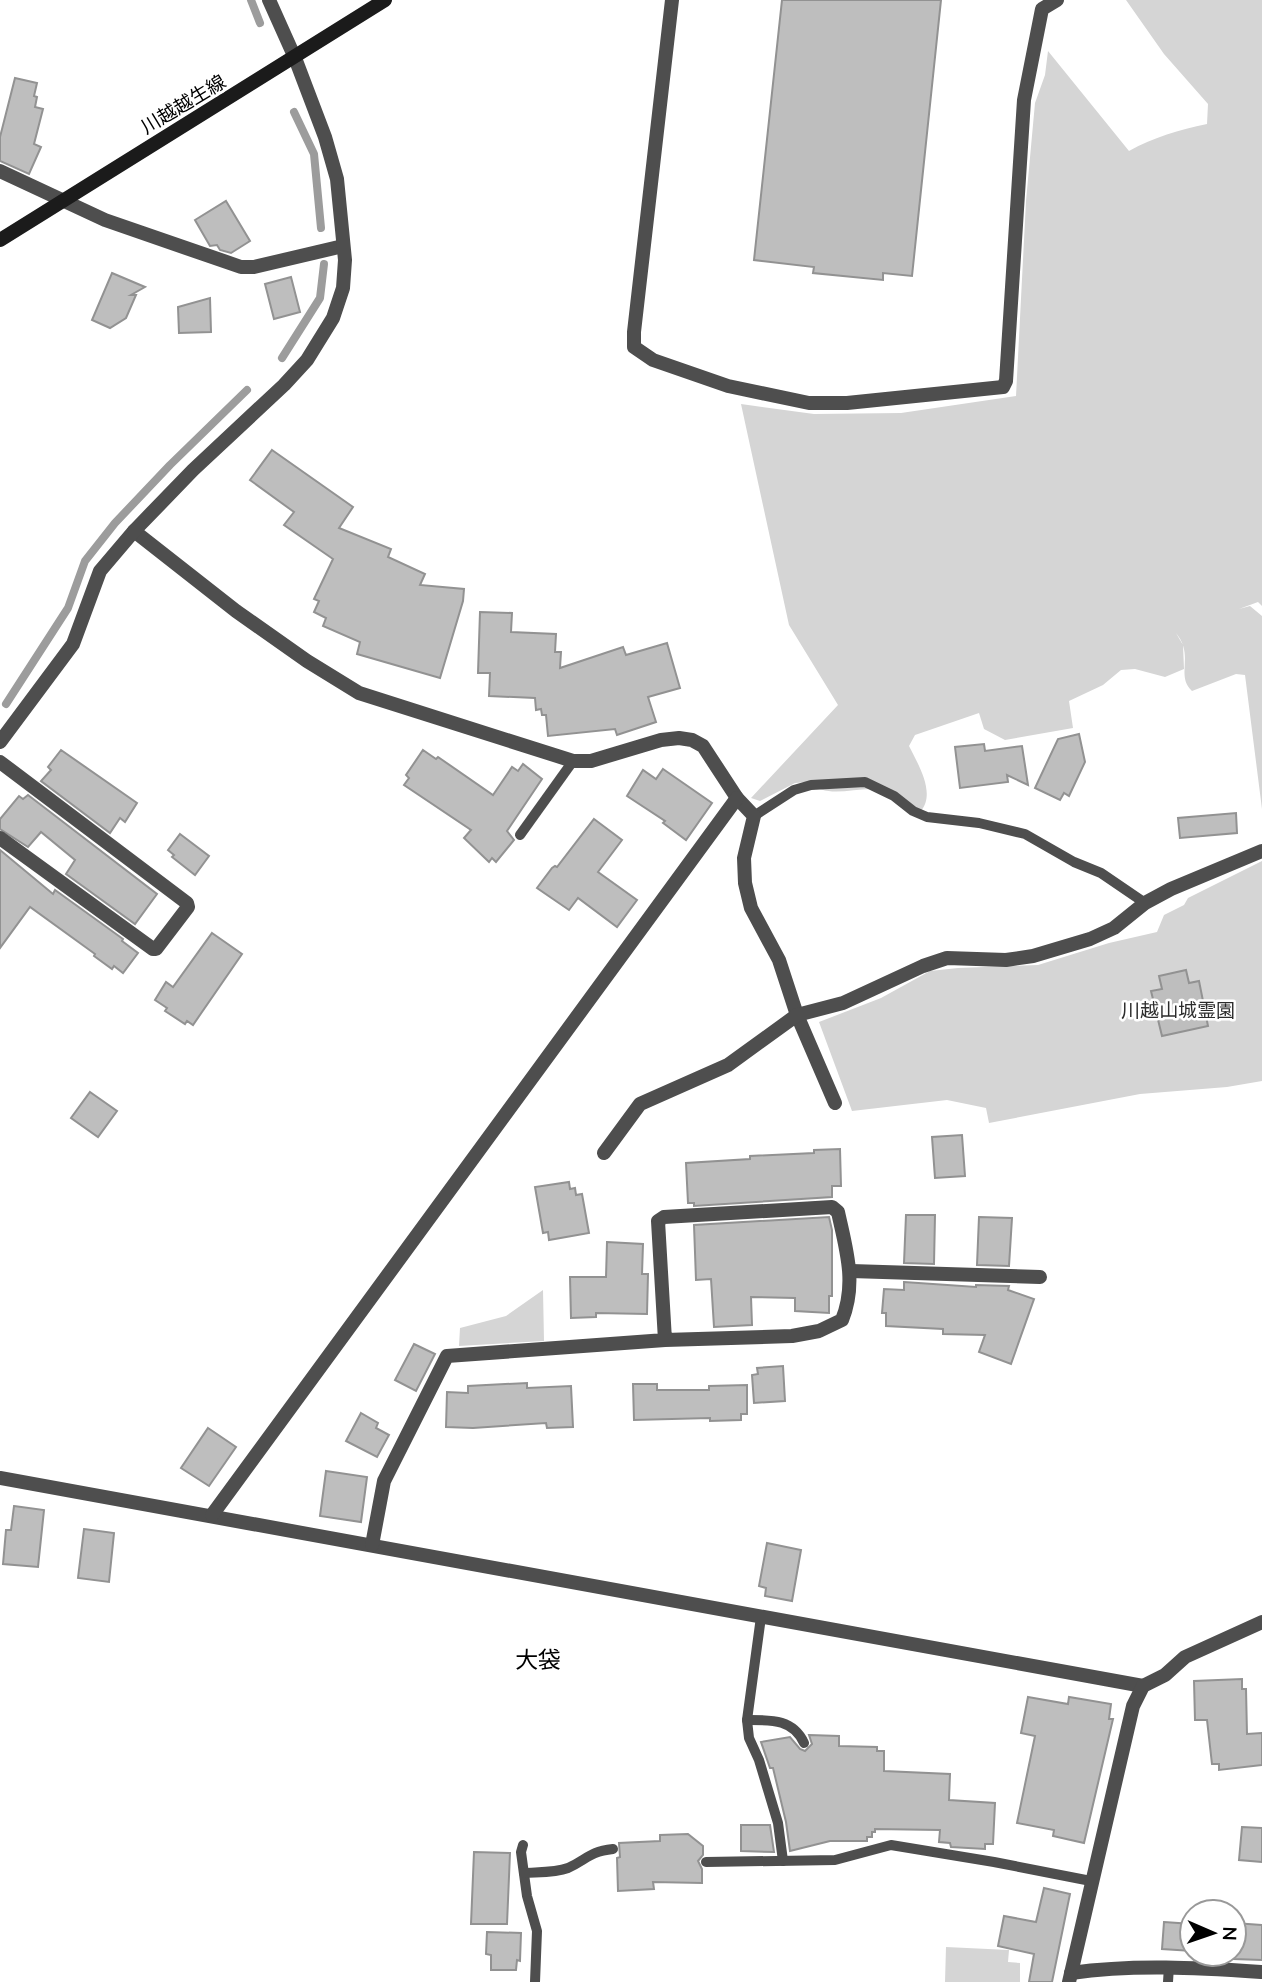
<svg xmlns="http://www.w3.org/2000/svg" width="1262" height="1982" font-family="'Nunito Sans','Noto Sans JP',sans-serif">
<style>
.green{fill:#d5d5d5}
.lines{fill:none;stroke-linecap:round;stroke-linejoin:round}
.stream{stroke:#9c9c9c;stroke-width:8}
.building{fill:#bebebe;stroke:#929292;stroke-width:2}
.service{stroke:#4e4e4e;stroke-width:10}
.minor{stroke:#4e4e4e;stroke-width:14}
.secondary{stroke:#1b1b1b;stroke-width:14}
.labels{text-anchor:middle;stroke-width:5;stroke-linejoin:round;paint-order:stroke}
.street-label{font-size:19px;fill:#000;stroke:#fff}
.park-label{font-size:19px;fill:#2c2c2c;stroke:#fff}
.quarter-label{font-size:23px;fill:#000;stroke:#fff}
</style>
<rect width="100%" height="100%" fill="#fff"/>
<g class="green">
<path d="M1126,0H1262V606L1258,602L1239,609L1250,606L1262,616V809L1245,675L1236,674L1192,691C1175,675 1195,656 1176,633L1183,645L1184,669L1165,677L1135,669L1121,670L1103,685L1069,701L1073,728L1005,740L984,729L979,713L915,735L909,746C918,764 936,793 921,811C911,805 899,794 888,791C859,783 832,802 807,782L795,783L760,801L751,798L838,705L789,625L741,404L814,414L901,413L1016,396L1026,201L1035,103L1045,75L1048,51L1129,151C1154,137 1179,130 1207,124L1208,104L1164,54Z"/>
<polygon points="1262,861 1262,1081 1227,1087 1140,1094 989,1123 986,1108 947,1100 852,1111 819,1022 881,998 930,971 958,968 1038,965 1109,943 1157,932 1164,915 1184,905 1188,898"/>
<polygon points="543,1290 544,1341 459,1346 460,1328 506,1316"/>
<polygon points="946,1947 1009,1950 1008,1962 1020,1963 1020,1982 945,1982"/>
</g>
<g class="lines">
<g class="stream">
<polyline points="251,0 260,23"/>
<polyline points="294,112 314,154 321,228"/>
<polyline points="282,358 320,298 324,264"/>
<polyline points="6,704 68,608 85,561 115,523 170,465 247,390"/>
</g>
</g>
<g class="building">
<polygon points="782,0 941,0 912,276 883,273 883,280 813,273 814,267 754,260"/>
<polygon points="15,78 37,83 34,96 37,97 35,107 43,109 34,144 41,147 29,174 0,161 0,137"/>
<polygon points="226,201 250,241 231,253 220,250 217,245 210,246 195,220"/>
<polygon points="112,273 145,287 131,295 136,295 126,318 110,328 92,320"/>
<polygon points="291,277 300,312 274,319 265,284"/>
<polygon points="210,298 211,332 179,333 178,307"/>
<polygon points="272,450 353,507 339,528 391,549 388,557 425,574 420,585 464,589 463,601 440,678 357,654 360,642 323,626 326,618 314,612 319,601 314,599 333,559 284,525 294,512 250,480"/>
<polygon points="480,612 512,613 511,632 556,634 555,652 561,652 560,668 623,647 626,655 667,643 680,688 648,697 656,722 617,735 615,729 548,736 546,715 542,715 541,709 536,710 535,698 489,696 490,673 478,673"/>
<polygon points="1079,734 1085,762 1069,796 1064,793 1060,800 1035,788 1058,739"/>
<polygon points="984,744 985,751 1022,746 1028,785 1007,775 1008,782 960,788 955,747"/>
<polygon points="61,750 137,803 125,822 120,818 110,833 41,781 51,770 48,767"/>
<polygon points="423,750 436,759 438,757 493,795 512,767 518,771 523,764 542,779 507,831 514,840 496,862 492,858 489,862 464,838 471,830 404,785 409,778 406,775"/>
<polygon points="663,769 712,803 686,840 663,823 665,821 627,796 643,770 656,779"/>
<polygon points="28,795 157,894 135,924 66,874 75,860 41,832 28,847 0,829 0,819 19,796 23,799"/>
<polygon points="1236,813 1237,833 1180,838 1178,818"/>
<polygon points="594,819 622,840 598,872 637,900 617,927 578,898 569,910 537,888 552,868 555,866 557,867"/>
<polygon points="180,834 209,856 195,875 172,857 174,855 168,850"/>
<polygon points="0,850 53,894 55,890 123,939 122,941 138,953 123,973 114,966 112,969 94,956 95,954 30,907 0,948"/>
<polygon points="212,933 242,954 193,1025 187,1021 185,1024 165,1011 167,1008 155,1000 166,982 173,987"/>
<polygon points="1186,970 1189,983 1199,981 1208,1026 1162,1036 1151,991 1162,989 1159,976"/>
<polygon points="90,1092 117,1111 98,1137 71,1118"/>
<polygon points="962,1135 965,1176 935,1178 932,1137"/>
<polygon points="840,1149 841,1186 832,1186 832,1197 694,1206 694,1203 688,1203 686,1163 750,1159 750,1156 814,1153 814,1150"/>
<polygon points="569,1182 570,1189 575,1188 576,1195 582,1194 589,1233 549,1240 548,1232 543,1233 535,1187"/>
<polygon points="906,1215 935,1215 934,1264 904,1263"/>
<polygon points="829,1217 832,1230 832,1296 829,1296 829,1313 795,1311 795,1298 751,1297 752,1325 714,1327 711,1279 696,1280 694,1225"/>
<polygon points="979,1217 1012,1218 1009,1266 977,1265"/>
<polygon points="607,1242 643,1244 642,1274 648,1274 647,1314 596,1313 596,1317 571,1318 570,1277 606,1277"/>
<polygon points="904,1282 976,1287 976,1285 1009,1286 1008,1290 1034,1299 1011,1364 979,1352 985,1335 943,1334 943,1329 886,1326 886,1313 882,1313 884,1289 904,1290"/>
<polygon points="414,1344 435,1354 416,1391 395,1380"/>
<polygon points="783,1366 785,1401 754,1403 752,1375 758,1374 757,1368"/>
<polygon points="527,1383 527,1388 571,1386 573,1427 547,1428 546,1423 473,1428 446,1427 447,1392 468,1393 468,1386"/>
<polygon points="633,1384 657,1384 657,1390 709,1390 709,1386 747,1385 747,1414 741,1414 741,1420 710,1421 710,1418 634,1420"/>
<polygon points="361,1413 378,1423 376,1428 389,1435 377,1457 346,1441"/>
<polygon points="208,1428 236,1447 209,1486 181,1468"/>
<polygon points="326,1471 367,1477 361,1522 320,1516"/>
<polygon points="14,1506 44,1510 38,1567 3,1564 6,1530 11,1530"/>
<polygon points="84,1529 114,1533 109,1582 78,1578"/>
<polygon points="767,1543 801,1550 792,1601 765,1596 766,1588 759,1586"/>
<polygon points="1242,1679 1242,1689 1246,1689 1247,1734 1262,1733 1262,1765 1219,1770 1219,1764 1212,1764 1207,1720 1195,1720 1194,1681"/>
<polygon points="1028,1697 1068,1704 1069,1697 1111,1704 1109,1719 1113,1719 1084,1843 1053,1836 1054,1830 1017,1823 1035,1736 1021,1733"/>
<polygon points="809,1735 839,1736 839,1746 877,1747 877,1751 884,1751 884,1771 950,1774 949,1800 995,1803 993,1844 985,1844 985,1849 951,1847 950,1843 939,1842 940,1830 875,1829 875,1832 872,1832 872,1837 867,1837 867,1841 830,1841 790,1851 786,1822 773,1768 770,1768 761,1742 790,1737 800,1749 805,1751 812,1744"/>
<polygon points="741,1825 770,1825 774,1852 741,1851"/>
<polygon points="1242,1827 1262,1828 1262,1862 1239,1860"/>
<polygon points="688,1834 703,1846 703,1855 698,1861 702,1869 702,1883 653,1882 654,1889 618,1891 617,1858 620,1857 619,1843 660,1841 660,1835"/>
<polygon points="474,1852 510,1853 507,1924 471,1924"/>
<polygon points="1044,1888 1070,1894 1052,1982 1029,1982 1034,1954 998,1946 1004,1916 1036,1922"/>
<polygon points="1164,1922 1192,1924 1192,1951 1162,1949"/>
<polygon points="1234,1923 1262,1925 1262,1960 1234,1959"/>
<polygon points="487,1932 521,1933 520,1961 517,1960 516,1970 491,1970 491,1955 486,1954"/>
</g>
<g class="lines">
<g class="service">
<polyline points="754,816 794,790 811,785 865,782 894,796 913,811 927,817 979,823 1025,834 1074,862 1101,873 1145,903"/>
<polyline points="520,835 573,761"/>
<polyline points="761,1617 747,1720 749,1738 759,1760 778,1823 783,1861"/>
<path d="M747,1720C771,1720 793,1719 804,1743"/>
<polyline points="523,1845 521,1852 527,1896 537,1931 535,1982"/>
<polyline points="706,1862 835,1860 891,1845 994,1862 1091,1881"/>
<path d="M524,1873C538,1872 555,1873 568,1868C588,1859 588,1852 613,1849"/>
<polyline points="1168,1982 1169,1966"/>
</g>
<g class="minor">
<polyline points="672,0 634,332 634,347 653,360 728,386 809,403 847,403 1003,387 1006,381 1024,100 1042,9 1057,0"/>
<polyline points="0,171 105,220 241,267 254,267 343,246"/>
<polyline points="134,531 236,611 307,661 359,693 573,761 591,761 661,740 679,738 692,740 703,746 737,798 754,816 744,858 745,883 751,908 779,960 797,1015 835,1103"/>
<polyline points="0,742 73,644 100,571 134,531 193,470 284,385 307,360 333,318 343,288 345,260 337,179 325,137 295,58 269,0"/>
<polyline points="0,762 187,903 188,907 156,949 153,949 0,838"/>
<polyline points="604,1153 640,1104 728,1065 797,1015 843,1003 923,966 947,958 1006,960 1033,956 1090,939 1114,928 1145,903 1171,889 1262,851"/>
<polyline points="851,1271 1040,1277"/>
<polyline points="0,1478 1143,1686"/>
<polyline points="212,1515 737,798"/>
<path d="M372,1545L384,1481L447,1356L665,1340L792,1336L819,1331L842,1320C857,1283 846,1249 838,1212L832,1207L664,1217L658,1221L665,1340"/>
<path d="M1071,1973C1135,1964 1198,1968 1262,1972"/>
<polyline points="1069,1982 1133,1706 1143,1686 1165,1675 1185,1657 1262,1622"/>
</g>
<polyline class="secondary" points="0,240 385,0"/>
</g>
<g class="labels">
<g class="street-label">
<text transform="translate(183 104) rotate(-31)" y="7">川越越生線</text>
</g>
<g class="park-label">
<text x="1178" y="1017">川越山城霊園</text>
</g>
<g class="quarter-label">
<text x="538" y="1668">大袋</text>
</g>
</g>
<g transform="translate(1213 1933) rotate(92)"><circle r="33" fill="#ffffff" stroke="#999999" stroke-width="2"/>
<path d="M0-5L12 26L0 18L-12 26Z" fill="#000000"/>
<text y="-10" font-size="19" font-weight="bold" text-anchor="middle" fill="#000000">N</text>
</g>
</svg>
